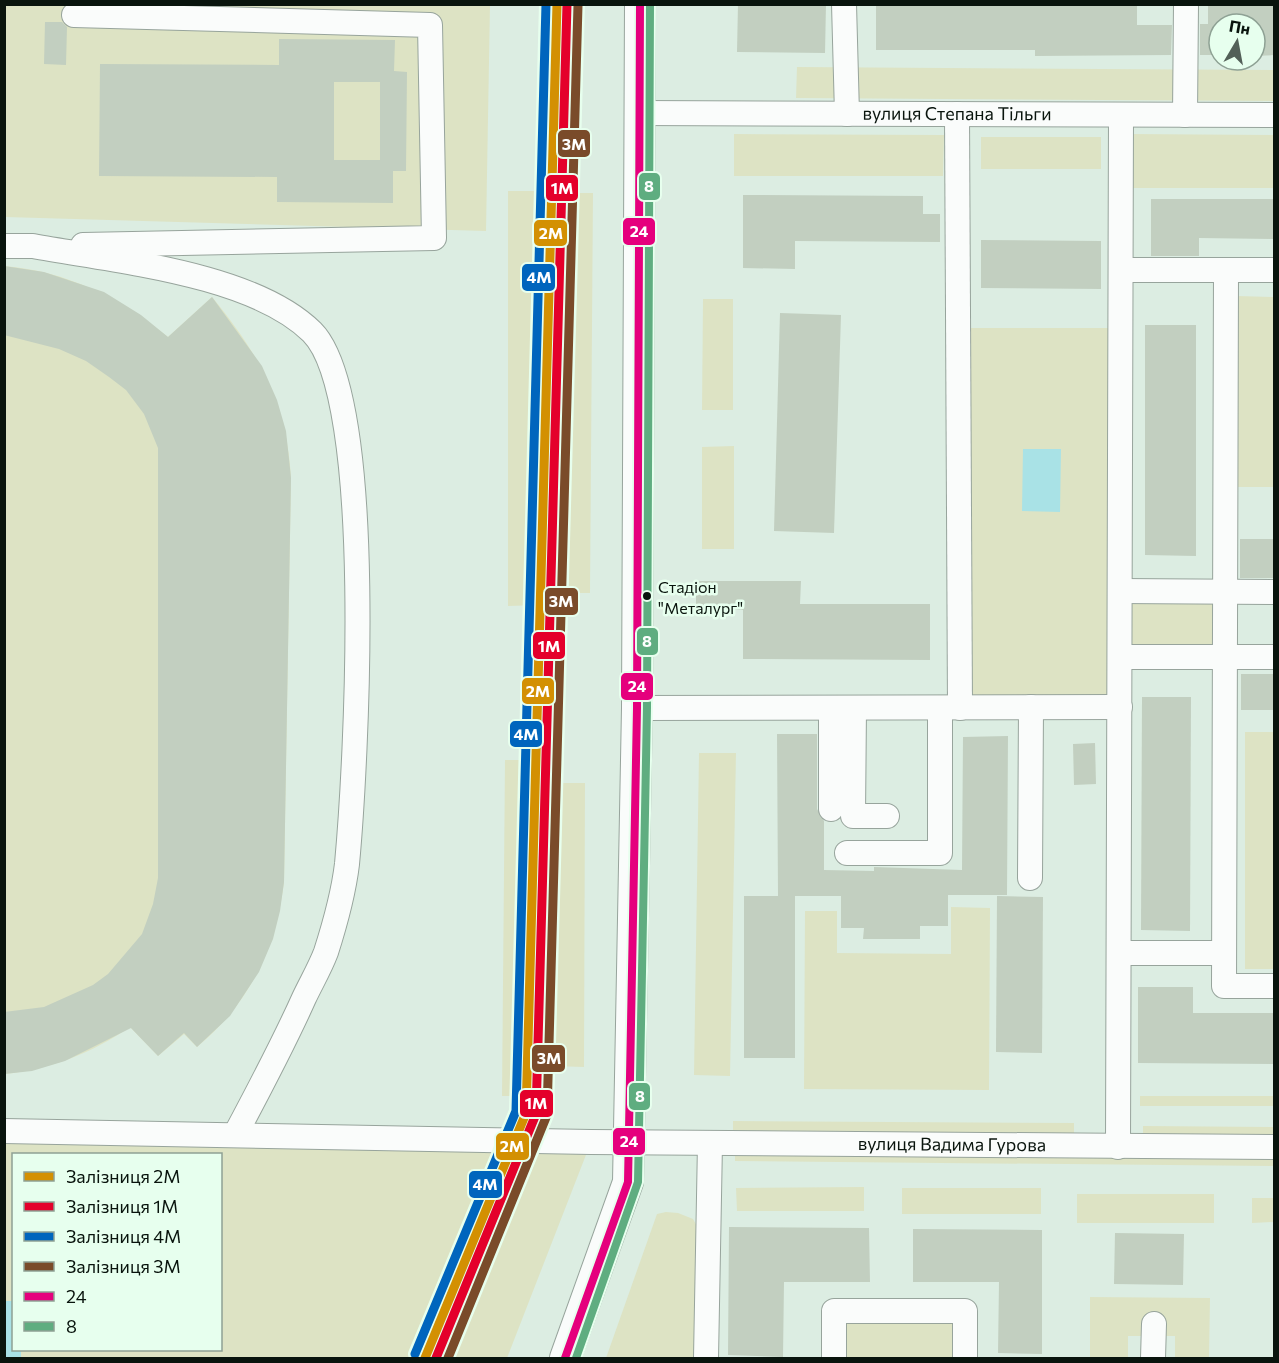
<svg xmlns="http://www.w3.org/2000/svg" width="1279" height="1363" font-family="Commissioner,sans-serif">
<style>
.green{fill:#dde3c4;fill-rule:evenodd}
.water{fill:#a9e2e6}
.building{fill:#c2cfc0;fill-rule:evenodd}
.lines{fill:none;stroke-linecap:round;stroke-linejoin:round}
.minor-casing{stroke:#97a49c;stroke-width:26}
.major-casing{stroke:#97a49c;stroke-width:32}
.minor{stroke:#fafcfb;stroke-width:24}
.major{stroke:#fafcfb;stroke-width:30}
.bus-1-casing{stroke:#e7ffee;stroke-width:12}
.bus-2-casing{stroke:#e7ffee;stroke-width:12}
.bus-1{stroke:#e5007d;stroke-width:8}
.bus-2{stroke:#5fad80;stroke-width:8}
.rail-1-casing{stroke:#e7ffee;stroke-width:14}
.rail-2-casing{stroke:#e7ffee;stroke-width:14}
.rail-3-casing{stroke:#e7ffee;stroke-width:14}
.rail-4-casing{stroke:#e7ffee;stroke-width:14}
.rail-1{stroke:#d39002;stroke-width:9}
.rail-2{stroke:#e4002b;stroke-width:9}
.rail-3{stroke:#0065bd;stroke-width:9}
.rail-4{stroke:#7a4b2a;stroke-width:9}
.bus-dot{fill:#09140d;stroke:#e7ffee;stroke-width:2}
.labels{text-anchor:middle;stroke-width:5;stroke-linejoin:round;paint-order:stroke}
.bus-label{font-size:16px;fill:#09140d;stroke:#e7ffee;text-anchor:start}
.street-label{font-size:18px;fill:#09140d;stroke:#e7ffee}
.line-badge{stroke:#e7ffee;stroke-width:2}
.badge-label{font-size:16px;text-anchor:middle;font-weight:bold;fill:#fff}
</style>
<rect width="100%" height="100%" fill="#dcede2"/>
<g class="green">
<polygon points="5,5 490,5 486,231 5,217"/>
<polygon points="797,67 1274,70 1274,101 796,98"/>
<rect x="554" y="82" width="23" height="82"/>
<polygon points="734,134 944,135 943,176 734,176"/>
<polygon points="1127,134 1274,135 1274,188 1127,188"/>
<rect x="981" y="137" width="120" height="32"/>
<polygon points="508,191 539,191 539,605 508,606"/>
<polygon points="562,193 593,193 590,593 559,593"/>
<path d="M4,266C67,271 119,298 168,337L212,297C258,353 287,403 291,478L284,882C276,948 249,1004 197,1047L184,1034L158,1056L130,1027C92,1053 51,1069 5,1074Z"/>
<polygon points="1237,296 1274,297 1274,487 1237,487"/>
<polygon points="703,299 733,299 733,410 702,410"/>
<polygon points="958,328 1121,328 1120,591 1225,592 1225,657 1120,657 1120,707 960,708"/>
<polygon points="734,446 734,549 702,549 702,447"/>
<rect x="1245" y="732" width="29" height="237"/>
<polygon points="699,753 736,753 730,1076 694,1075"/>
<polygon points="505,760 536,760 534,1096 502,1096"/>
<polygon points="554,783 585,783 584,1067 552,1066"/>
<polygon points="951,907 990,908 989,1090 804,1089 805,911 837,911 837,953 951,954"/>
<rect x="1140" y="1096" width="134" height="10"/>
<polygon points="733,1121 1074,1123 1074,1133 733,1131"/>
<polygon points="1143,1126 1274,1127 1274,1136 1143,1136"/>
<path d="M5,1131L591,1142L507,1358H5ZM14,1154H220V1350H14Z"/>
<polygon points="735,1154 1274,1159 1274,1166 735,1161"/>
<polygon points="864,1187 864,1211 737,1211 736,1188"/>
<rect x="902" y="1188" width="139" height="26"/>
<rect x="1077" y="1194" width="137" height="29"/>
<polygon points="1252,1198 1274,1198 1274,1222 1252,1223"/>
<polygon points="666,1212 678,1213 693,1219 707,1244 706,1358 606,1358 657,1214"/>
<polygon points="1090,1297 1210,1298 1209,1358 1175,1358 1175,1336 1128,1336 1128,1358 1090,1358"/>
<polygon points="842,1316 960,1317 959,1358 842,1358"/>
</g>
<g class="water">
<polygon points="1023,449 1061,449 1060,512 1022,511"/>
<polygon points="5,1301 13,1301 14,1350 21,1350 21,1358 5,1358"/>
</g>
<g class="building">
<polygon points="738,4 826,4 825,53 737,52"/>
<polygon points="876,4 1137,4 1137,25 1172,25 1171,55 1035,56 1035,50 876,50"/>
<polygon points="1208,4 1275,4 1275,55 1255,56 1255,24 1219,24 1219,55 1200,55 1200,24 1218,24 1208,24"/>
<polygon points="45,22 62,22 67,27 66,65 44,64"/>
<path d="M279,39L395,40L394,71L407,72L406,171H393V203L277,202V177L99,176L100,64L279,65ZM334,82H380V160H334Z"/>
<polygon points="743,195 923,196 923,214 940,214 940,242 795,241 795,269 743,268"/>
<polygon points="1151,199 1275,199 1275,239 1199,238 1199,256 1151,256"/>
<polygon points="981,240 1101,241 1101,289 981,288"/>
<polygon points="4,266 44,272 104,292 141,315 168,337 212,297 262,366 277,400 286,431 291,478 284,882 280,911 273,939 259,972 230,1016 197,1047 184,1033 158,1056 131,1028 65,1061 32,1071 4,1074 4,1012 44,1007 93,985 108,974 142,934 153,904 158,878 158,448 144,414 126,390 109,377 86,361 59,349 4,335"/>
<polygon points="780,313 841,315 834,533 774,531"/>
<polygon points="1145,325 1196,325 1196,556 1145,555"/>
<rect x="1240" y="539" width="35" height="39"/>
<polygon points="696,581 801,581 800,604 930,604 930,660 743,659 743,610 696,610"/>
<rect x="1241" y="674" width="34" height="36"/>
<polygon points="1142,697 1191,697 1190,931 1141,930"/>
<polygon points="777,734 817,734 817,809 824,821 824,870 874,871 874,867 962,870 963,737 1008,736 1007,895 948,895 948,926 920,926 920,939 863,939 864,928 841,928 841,896 778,896"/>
<polygon points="1095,743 1096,784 1074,785 1073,744"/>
<rect x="744" y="896" width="51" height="162"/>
<polygon points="997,896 1043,897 1042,1053 996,1052"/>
<polygon points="1138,987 1193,987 1193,1013 1275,1013 1275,1064 1138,1063"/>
<polygon points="729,1227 869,1228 870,1282 784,1282 783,1357 728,1355"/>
<polygon points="913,1229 1042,1230 1042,1354 998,1353 999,1282 913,1282"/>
<polygon points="1115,1233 1184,1234 1183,1285 1114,1284"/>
</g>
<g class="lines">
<g class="minor-casing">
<g id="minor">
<polyline points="844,4 847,114"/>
<polyline points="74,15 430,25 434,238 83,245"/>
<path id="s1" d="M639,113L1274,115"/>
<polyline points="957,114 960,708"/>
<polyline points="1185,115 1186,4"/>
<path d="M4,246H33C114,261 252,273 312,332C377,397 356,767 347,864C344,889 334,927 326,952C320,968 311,983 304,998C283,1045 259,1090 235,1135"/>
<polyline points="1121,270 1274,270"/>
<polyline points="1226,270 1224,986 1274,986"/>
<polyline points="1120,591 1274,592"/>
<polyline points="1120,657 1274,657"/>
<polyline points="637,708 1120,707"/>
<polyline points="854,708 853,816 887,816"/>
<polyline points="831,809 831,708"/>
<polyline points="847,853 940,853 940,708"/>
<polyline points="1030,878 1031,707"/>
<polyline points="1119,953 1224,953"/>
<path id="s2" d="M4,1131L591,1142L1274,1147"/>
<polyline points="1118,1147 1121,115"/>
<polyline points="706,1358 710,1143"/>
<polyline points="834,1358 834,1311 965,1311 965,1358"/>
<polyline points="1153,1358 1154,1324"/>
</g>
</g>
<g class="major-casing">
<polyline id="major" points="565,1358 628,1182 637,708 640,4"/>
</g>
<use href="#minor" class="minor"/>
<use href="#major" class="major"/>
<g class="bus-1-casing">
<polyline id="bus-1" points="565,1358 628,1182 637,708 640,4"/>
</g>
<g class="bus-2-casing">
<polyline id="bus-2" points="576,1358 638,1182 647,708 650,4"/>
</g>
<use href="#bus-1" class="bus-1"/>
<use href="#bus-2" class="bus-2"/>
<g class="rail-1-casing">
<polyline id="rail-1" points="425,1358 526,1113 557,4"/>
</g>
<g class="rail-2-casing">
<polyline id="rail-2" points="436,1358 536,1114 567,4"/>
</g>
<g class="rail-3-casing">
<polyline id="rail-3" points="415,1354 516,1111 546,4"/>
</g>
<g class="rail-4-casing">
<polyline id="rail-4" points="448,1358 547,1115 578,5"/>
</g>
<use href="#rail-1" class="rail-1"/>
<use href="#rail-2" class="rail-2"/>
<use href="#rail-3" class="rail-3"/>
<use href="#rail-4" class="rail-4"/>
</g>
<circle class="bus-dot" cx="647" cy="596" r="5"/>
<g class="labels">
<g class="bus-label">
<text x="658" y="593">Стадіон<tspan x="658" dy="21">"Металург"</tspan></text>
</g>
<g class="street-label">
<text dy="6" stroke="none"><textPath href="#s1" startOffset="318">вулиця Степана Тільги</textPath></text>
<text dy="6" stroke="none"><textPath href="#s2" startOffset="948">вулиця Вадима Гурова</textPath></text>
</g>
</g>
<g class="line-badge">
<rect x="557" y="129" width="34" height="29" rx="6" fill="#7a4b2a"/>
<rect x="638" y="172" width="23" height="29" rx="6" fill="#5fad80"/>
<rect x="545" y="174" width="34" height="28" rx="6" fill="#e4002b"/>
<rect x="622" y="217" width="34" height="29" rx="6" fill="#e5007d"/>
<rect x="533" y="219" width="35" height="28" rx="6" fill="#d39002"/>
<rect x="521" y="263" width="35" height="29" rx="6" fill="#0065bd"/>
<rect x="544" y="587" width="35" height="29" rx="6" fill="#7a4b2a"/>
<rect x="636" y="627" width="23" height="29" rx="6" fill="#5fad80"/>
<rect x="532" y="631" width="34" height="29" rx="6" fill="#e4002b"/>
<rect x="620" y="672" width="34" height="29" rx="6" fill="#e5007d"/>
<rect x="521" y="677" width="34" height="28" rx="6" fill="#d39002"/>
<rect x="509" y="720" width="34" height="28" rx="6" fill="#0065bd"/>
<rect x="531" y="1044" width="35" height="29" rx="6" fill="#7a4b2a"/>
<rect x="628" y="1082" width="23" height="29" rx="6" fill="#5fad80"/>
<rect x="519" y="1089" width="35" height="29" rx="6" fill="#e4002b"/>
<rect x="612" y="1127" width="34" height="29" rx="6" fill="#e5007d"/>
<rect x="495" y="1132" width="35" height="29" rx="6" fill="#d39002"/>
<rect x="468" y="1170" width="35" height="29" rx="6" fill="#0065bd"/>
</g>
<g class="badge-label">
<text x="574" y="150">3М</text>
<text x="649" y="192">8</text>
<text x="562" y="194">1М</text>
<text x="639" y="237">24</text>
<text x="551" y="239">2М</text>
<text x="539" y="283">4М</text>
<text x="561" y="607">3М</text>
<text x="647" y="647">8</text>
<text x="549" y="652">1М</text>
<text x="637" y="692">24</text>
<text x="538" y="697">2М</text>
<text x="526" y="740">4М</text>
<text x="549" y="1064">3М</text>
<text x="640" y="1102">8</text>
<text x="536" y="1109">1М</text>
<text x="629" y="1147">24</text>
<text x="512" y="1152">2М</text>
<text x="485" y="1190">4М</text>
</g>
<rect width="1279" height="1363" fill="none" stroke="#09140d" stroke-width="12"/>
<rect x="12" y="1153" width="210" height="198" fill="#e7ffee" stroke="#8ea194" stroke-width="1.5"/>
<rect x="24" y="1172" width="30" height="9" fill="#d39002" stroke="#8ea194" stroke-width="1.5"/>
<text x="66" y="1183" font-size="18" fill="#09140d">Залізниця 2М</text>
<rect x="24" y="1202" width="30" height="9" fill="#e4002b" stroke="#8ea194" stroke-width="1.5"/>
<text x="66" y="1213" font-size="18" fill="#09140d">Залізниця 1М</text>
<rect x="24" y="1232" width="30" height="9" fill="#0065bd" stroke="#8ea194" stroke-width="1.5"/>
<text x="66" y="1243" font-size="18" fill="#09140d">Залізниця 4М</text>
<rect x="24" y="1262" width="30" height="9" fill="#7a4b2a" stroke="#8ea194" stroke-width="1.5"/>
<text x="66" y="1273" font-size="18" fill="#09140d">Залізниця 3М</text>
<rect x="24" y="1292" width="30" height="9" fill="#e5007d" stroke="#8ea194" stroke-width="1.5"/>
<text x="66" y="1303" font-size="18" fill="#09140d">24</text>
<rect x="24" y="1322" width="30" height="9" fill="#5fad80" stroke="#8ea194" stroke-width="1.5"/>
<text x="66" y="1333" font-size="18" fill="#09140d">8</text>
<g transform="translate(1237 42) rotate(10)"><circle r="28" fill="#e7ffee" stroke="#8ea194" stroke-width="1.5"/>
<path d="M0-4.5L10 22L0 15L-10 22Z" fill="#536058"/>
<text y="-9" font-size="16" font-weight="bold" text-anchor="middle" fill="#09140d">Пн</text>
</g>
</svg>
